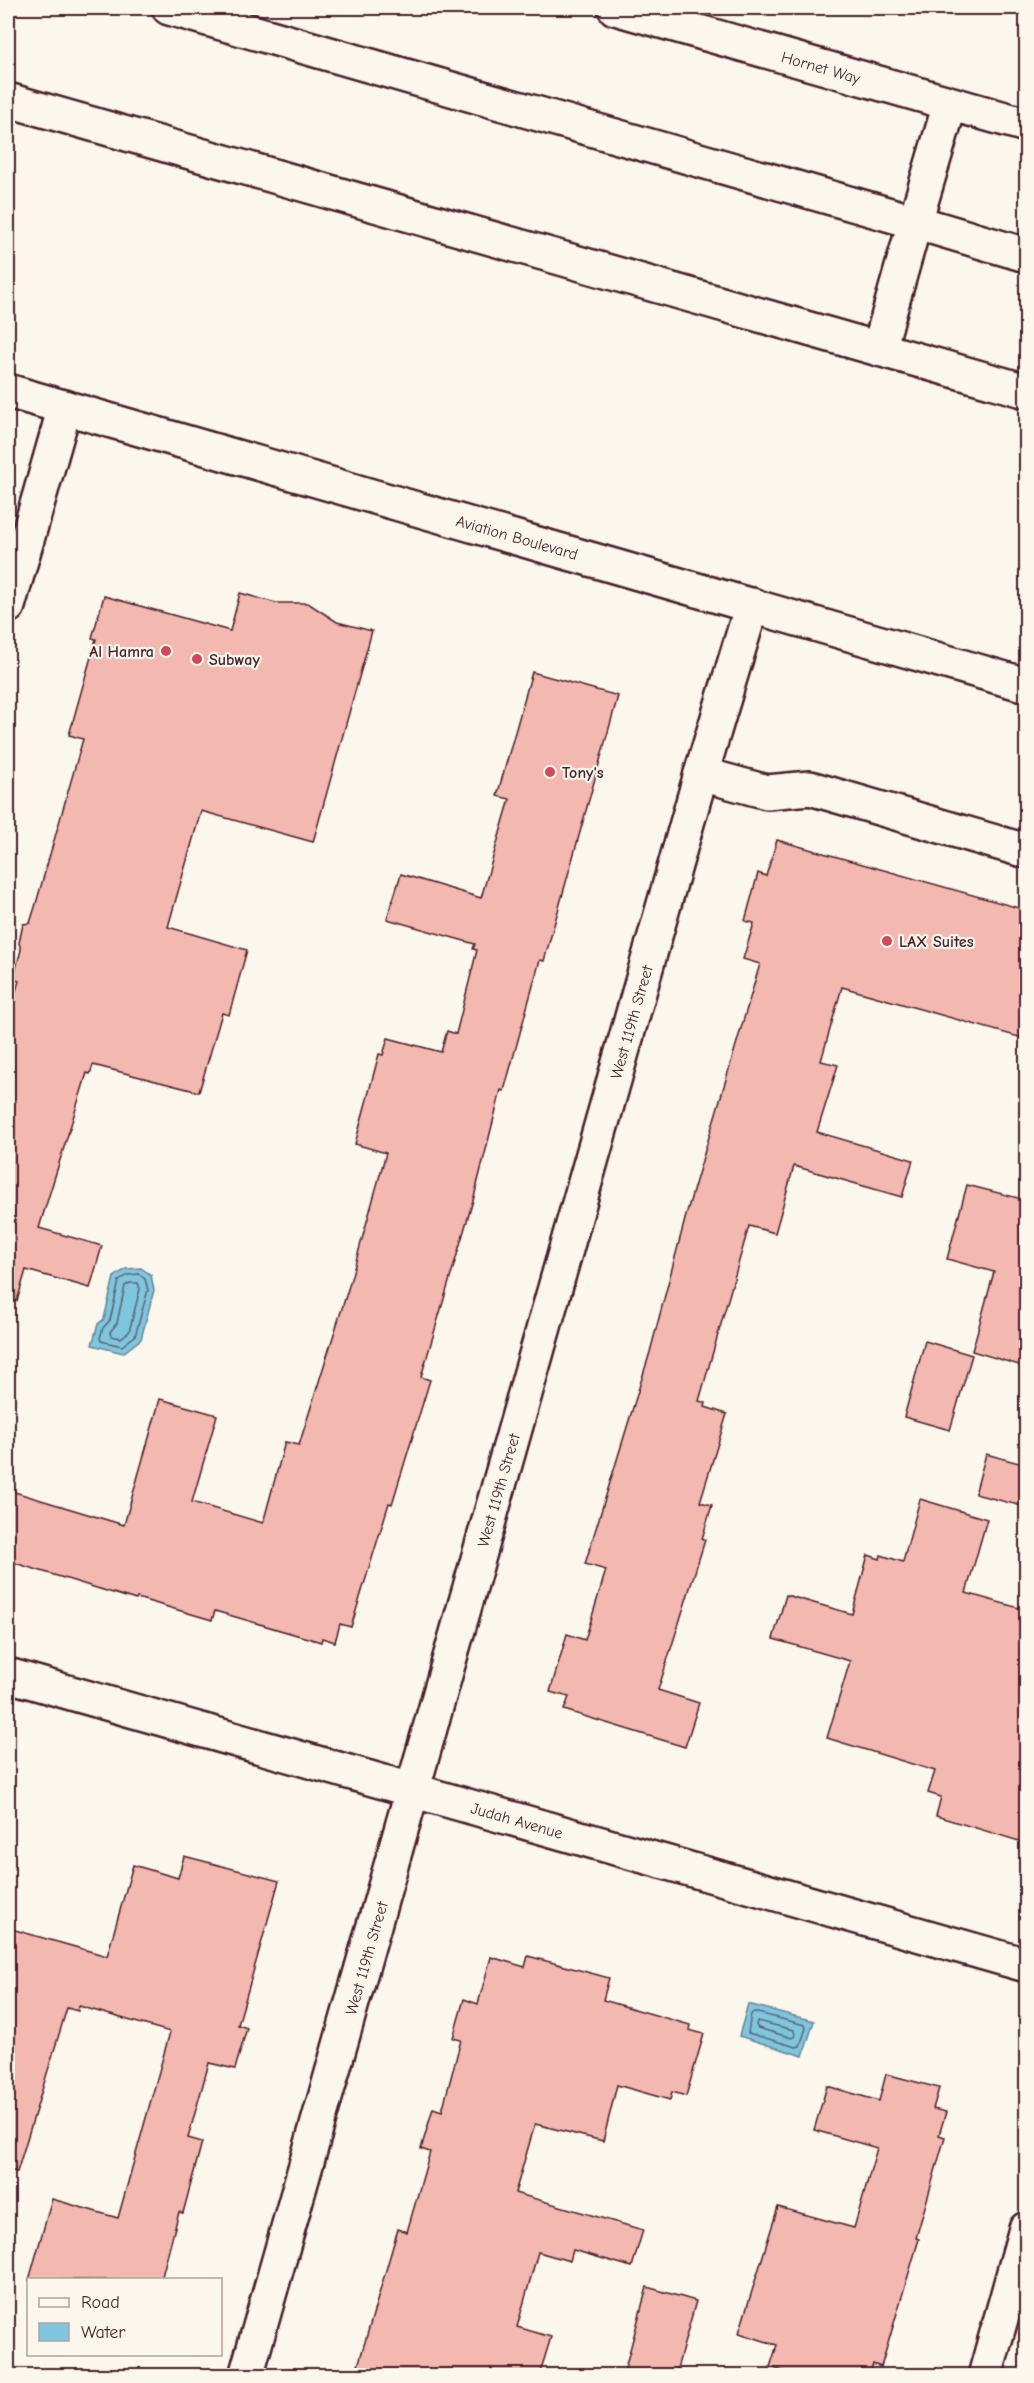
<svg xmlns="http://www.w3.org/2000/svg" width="1034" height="2383" font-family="'Comic Neue',sans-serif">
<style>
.water{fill:#7ec6de;stroke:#698396;stroke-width:1.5}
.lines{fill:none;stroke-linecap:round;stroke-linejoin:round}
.shore{stroke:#5f6273;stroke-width:1.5}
.building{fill:#f3b8af;stroke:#4a1f2b;stroke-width:1.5}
.minor-casing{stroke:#4a1f2b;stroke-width:38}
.major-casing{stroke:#4a1f2b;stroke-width:38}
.minor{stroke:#fbf7ec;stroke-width:33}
.major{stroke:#fbf7ec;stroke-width:33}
.poi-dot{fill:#d1495b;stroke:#fbf7ec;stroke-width:2}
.labels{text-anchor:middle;stroke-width:4.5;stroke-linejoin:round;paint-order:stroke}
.street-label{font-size:16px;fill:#4a1f2b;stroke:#fbf7ec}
.poi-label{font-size:16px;font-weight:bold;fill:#4a1f2b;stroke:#fbf7ec;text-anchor:start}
</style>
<rect width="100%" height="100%" fill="#fbf7ec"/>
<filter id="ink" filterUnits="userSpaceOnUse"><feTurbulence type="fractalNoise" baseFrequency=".0167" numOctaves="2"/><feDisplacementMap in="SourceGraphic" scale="12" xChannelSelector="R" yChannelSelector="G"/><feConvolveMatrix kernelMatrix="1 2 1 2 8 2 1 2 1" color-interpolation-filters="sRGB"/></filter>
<g filter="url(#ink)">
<g class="water">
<polygon points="141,1268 151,1275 154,1290 141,1339 123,1353 92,1345 98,1324 104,1319 114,1277 126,1269"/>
<polygon points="748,2004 814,2021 803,2056 739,2036"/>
</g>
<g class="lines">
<g class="shore">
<polygon points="139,1274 145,1279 148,1290 135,1336 122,1346 101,1341 100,1338 103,1328 110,1320 119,1281 128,1275"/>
<polygon points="130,1283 138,1283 140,1289 129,1332 121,1338 111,1336 110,1332 117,1323 125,1286"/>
<polygon points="754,2012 805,2025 806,2028 800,2046 796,2047 748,2033 751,2014"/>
<polygon points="757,2021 794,2030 795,2036 792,2038 758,2028 756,2025"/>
</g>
</g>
<g class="building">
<polygon points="240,593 276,603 308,603 337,622 372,631 313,842 201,811 168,927 247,950 229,1015 222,1013 199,1092 93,1065 90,1074 87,1073 39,1228 102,1246 90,1288 26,1270 17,1301 8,1299 8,1018 19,981 13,979 21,950 19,943 23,924 30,923 35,907 83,739 69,735 96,639 92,638 104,596 230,631"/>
<polygon points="532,672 618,696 544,961 540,960 504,1091 501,1090 474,1197 421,1377 430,1380 392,1504 389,1503 351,1627 340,1624 335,1642 322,1638 321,1642 215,1611 212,1620 137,1598 136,1600 8,1561 8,1490 124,1525 160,1399 217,1415 192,1502 263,1523 285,1442 299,1445 349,1286 386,1153 355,1144 379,1054 383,1055 388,1038 441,1052 447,1031 456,1034 477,950 473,949 475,944 387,919 401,874 481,898 510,799 497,796"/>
<polygon points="777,840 1026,910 1026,1039 842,987 821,1061 838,1065 817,1132 913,1160 902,1197 794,1166 775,1233 749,1226 699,1401 706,1403 705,1407 727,1414 700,1502 712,1505 702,1539 705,1540 658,1690 699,1703 685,1747 564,1710 569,1697 550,1692 567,1634 585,1640 606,1570 585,1564 650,1352 688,1208 760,964 743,959 754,923 745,921 758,873 766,876"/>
<polygon points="967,1185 1026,1200 1026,1367 972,1351 994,1272 947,1259"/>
<polygon points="925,1341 972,1355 950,1430 904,1417"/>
<polygon points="986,1454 1026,1465 1026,1507 975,1494"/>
<polygon points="920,1499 987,1519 966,1593 1026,1610 1026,1843 936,1816 941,1797 928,1793 935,1771 827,1738 850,1661 773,1639 786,1595 852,1614 868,1555 880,1559 881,1555 903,1562"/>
<polygon points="184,1856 279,1881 238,2025 247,2028 235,2069 209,2063 188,2138 202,2142 183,2213 179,2212 161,2280 29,2280 52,2199 118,2218 170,2032 79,2006 78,2011 67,2008 17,2172 8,2170 8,1928 107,1956 133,1865 178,1878"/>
<polygon points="528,1956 609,1978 603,2000 690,2025 689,2030 704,2034 686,2096 672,2092 670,2100 617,2085 603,2141 535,2124 515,2193 643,2230 632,2267 573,2250 570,2261 538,2252 517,2327 551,2337 539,2376 355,2376 398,2229 407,2232 430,2152 421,2149 433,2108 442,2111 461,2040 453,2038 464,1999 478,2004 491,1957 525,1967"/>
<polygon points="886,2074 939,2088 933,2109 946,2112 939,2135 945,2137 916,2238 919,2239 881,2367 873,2364 869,2376 799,2376 770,2367 777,2345 739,2333 778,2207 854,2228 877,2148 814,2130 827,2086 879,2101"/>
<polygon points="647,2287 696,2301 675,2376 623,2376"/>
</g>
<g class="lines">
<g class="minor-casing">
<g id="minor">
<polyline points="169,8 915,222 879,349"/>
<polyline points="615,8 1026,125"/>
<path d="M8,100C347,200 687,293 1026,391"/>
<polyline points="950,104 915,222 1026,255"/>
<polyline points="8,606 65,407"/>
<polyline points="701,774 767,792 810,788 1026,851"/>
<polyline points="8,1675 1026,1965"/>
<polyline points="246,2376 701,774 752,605"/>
<polyline points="985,2376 1026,2229"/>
</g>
</g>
<g class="major-casing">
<polyline id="major" points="8,391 1026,685"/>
</g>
<use href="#minor" class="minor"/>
<use href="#major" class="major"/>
</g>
</g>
<g class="poi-dot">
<circle cx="166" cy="651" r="6"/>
<circle cx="197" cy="659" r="6"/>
<circle cx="550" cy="772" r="6"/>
<circle cx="887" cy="941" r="6"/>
</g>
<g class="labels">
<g class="street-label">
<text transform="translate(821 67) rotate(16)" y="6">Hornet Way</text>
<text transform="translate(517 537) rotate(16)" y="6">Aviation Boulevard</text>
<text transform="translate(631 1022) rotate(-74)" y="6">West 119th Street</text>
<text transform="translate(498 1490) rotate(-74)" y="6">West 119th Street</text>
<text transform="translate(517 1820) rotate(16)" y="6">Judah Avenue</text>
<text transform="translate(366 1958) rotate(-74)" y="6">West 119th Street</text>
</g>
<g class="poi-label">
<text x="154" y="657" text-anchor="end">Al Hamra</text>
<text x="209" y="665">Subway</text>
<text x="562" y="778">Tony's</text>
<text x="899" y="947">LAX Suites</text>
</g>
</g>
<rect width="1034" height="2383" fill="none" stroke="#fbf7ec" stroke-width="30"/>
<rect x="15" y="15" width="1004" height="2353" fill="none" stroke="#4a1f2b" stroke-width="2" filter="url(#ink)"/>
<rect x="27" y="2278" width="195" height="78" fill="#fbf7ec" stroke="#b4a19f" stroke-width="1.5"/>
<rect x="39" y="2298" width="30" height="9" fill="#fbf7ec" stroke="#b4a19f" stroke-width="1.5"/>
<text x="81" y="2308" font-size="18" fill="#4a1f2b">Road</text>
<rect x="39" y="2323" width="30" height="18" fill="#7ec6de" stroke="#b4a19f" stroke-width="1.5"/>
<text x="81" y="2338" font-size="18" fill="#4a1f2b">Water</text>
</svg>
